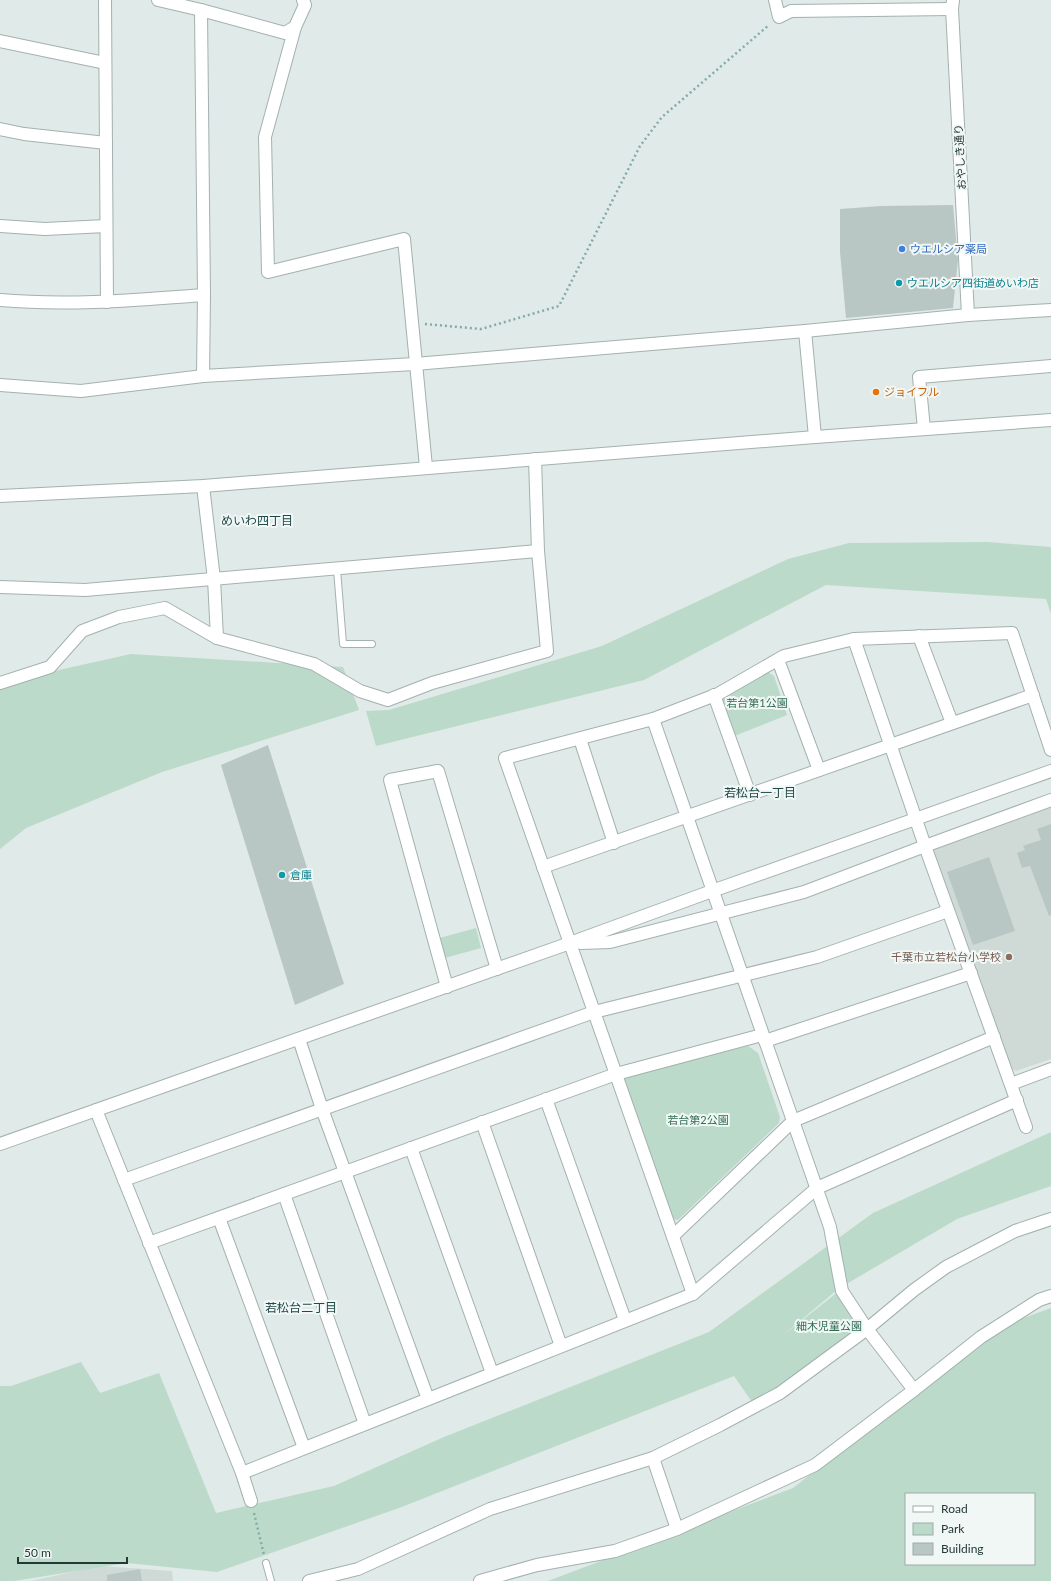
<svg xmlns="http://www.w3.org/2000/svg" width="1051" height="1581" font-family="Lato,'Noto Sans JP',sans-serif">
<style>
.built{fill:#cfdad7}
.green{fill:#bbdaca;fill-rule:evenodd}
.building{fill:#b9c7c4}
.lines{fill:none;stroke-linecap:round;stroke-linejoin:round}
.service-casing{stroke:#a3b1b0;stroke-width:8}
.minor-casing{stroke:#a3b1b0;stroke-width:14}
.tertiary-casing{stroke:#a3b1b0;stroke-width:14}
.path{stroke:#83aba8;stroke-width:2.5;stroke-dasharray:2 3;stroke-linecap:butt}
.service{stroke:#fff;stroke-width:6}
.minor{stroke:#fff;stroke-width:12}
.tertiary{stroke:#fff;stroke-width:12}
.shop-dot{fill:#3f7fe0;stroke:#f1f7f5;stroke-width:1.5}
.culture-dot{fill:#0f9aa8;stroke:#f1f7f5;stroke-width:1.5}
.food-dot{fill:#e8710a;stroke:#f1f7f5;stroke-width:1.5}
.education-dot{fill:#8d6e63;stroke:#f1f7f5;stroke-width:1.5}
.labels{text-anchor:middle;stroke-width:4;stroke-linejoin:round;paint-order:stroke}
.street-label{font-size:11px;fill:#223938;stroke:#f1f7f5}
.shop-label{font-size:11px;fill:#366cbe;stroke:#f1f7f5;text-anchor:start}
.culture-label{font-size:11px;fill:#0d838f;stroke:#f1f7f5;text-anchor:start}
.food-label{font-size:11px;fill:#c56008;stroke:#f1f7f5;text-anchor:start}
.park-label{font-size:11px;fill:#306d55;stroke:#f1f7f5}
.education-label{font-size:11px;fill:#785e54;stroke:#f1f7f5;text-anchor:end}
.neighbourhood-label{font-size:12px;fill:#204a49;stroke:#f1f7f5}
</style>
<rect width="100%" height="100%" fill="#e0eae8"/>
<g class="built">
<polygon points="1051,803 1051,1059 1016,1071 1006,1065 932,855 937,844"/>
<polygon points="100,1566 172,1571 173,1581 31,1581"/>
</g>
<g class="green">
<polygon points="988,542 1051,547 1051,614 1046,599 826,585 644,680 376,746 366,711 389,710 602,646 788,559 849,543"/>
<polygon points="131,654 343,667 359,710 162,772 26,828 0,849 0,683"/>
<polygon points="768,672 774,676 787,715 732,737 720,703 723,694"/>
<polygon points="476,928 481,948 441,959 436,939"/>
<polygon points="748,1046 758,1053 780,1117 779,1123 678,1220 669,1218 621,1085 627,1076"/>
<polygon points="1051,1132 1051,1186 957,1219 838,1289 781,1337 839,1291 859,1322 858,1330 793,1379 752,1402 734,1376 399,1508 217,1572 127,1563 14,1581 0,1581 0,1386 11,1386 81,1362 100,1393 159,1373 216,1513 334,1486 444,1437 709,1332 873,1213"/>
<path d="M1051,1308V1581H548L793,1488L999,1327ZM906,1494H1034V1564H906Z"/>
</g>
<g class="building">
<polygon points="953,205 958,260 953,308 846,318 840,252 840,209 881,206"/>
<polygon points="268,745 344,984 295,1005 221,765"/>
<polygon points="1051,824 1051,915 1049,916 1030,866 1022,868 1017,853 1025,850 1023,846 1041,840 1037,829"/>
<polygon points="989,857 1015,931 973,945 947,872"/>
<polygon points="140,1569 142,1581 107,1581 107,1575"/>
</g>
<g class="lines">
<g class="service-casing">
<g id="service">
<polyline points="337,569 343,644 372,644"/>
<polyline points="266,1563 271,1581"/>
</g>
</g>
<g class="minor-casing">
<g id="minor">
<polyline points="105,0 107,302"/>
<polyline points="158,0 201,10 285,33 295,27 305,5 303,0"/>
<polyline points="775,0 779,17 791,11 952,9"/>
<polyline points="201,10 204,295 203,376"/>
<path d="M295,27L265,137L268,272L404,239C412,315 418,391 426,467"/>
<polyline points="0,41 105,63"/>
<polyline points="0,129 24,134 106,143"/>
<polyline points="0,226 45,229 106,226"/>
<path d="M0,300C68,306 136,300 204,295"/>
<polyline points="805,331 815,437"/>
<polyline points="924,429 919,377 1051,366"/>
<polyline points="203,486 214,579 217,638"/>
<polyline points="0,496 203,486 815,437 1051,420"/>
<polyline points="0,587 85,590 538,551"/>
<polyline points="919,636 952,723"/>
<polyline points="854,639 925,846 1026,1127"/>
<polyline points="778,660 819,770"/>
<polyline points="0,683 50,667 82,631 119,617 165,608 217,638 314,664 360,691 388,700 432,683 547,651 538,551 535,459"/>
<polyline points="714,695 750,795"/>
<polyline points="653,719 830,1227 842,1291 867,1329 914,1390"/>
<polyline points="580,739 614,843"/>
<polyline points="543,867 1033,695"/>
<polyline points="570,943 712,891 1051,771"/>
<polyline points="581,943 610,942 804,892 925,846 1051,800"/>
<polyline points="447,987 390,780 438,771 497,969"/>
<polyline points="299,1039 322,1109 428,1399"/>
<polyline points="765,1041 971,973"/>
<polyline points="1011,1084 1051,1069"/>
<polyline points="546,1099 625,1320"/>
<polyline points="96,1110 242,1473 251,1501"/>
<polyline points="482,1122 561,1346"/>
<polyline points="411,1148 492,1373"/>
<polyline points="124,1180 594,1012 817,957 948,911"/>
<polyline points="284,1194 365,1424"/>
<polyline points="219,1218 304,1448"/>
<polyline points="673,1236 793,1121 994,1037"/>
<polyline points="149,1243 616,1074 762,1035"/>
<polyline points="693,1294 505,758 653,719 718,694 784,656 854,639 1012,633 1051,750"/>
<polyline points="653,1458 677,1529"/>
<polyline points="242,1473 693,1294 817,1188 1017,1100"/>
<polyline points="309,1581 358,1569 490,1509 653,1458 720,1425 780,1393 867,1329 914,1290 946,1267 1015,1231 1051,1219"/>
<polyline points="480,1581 537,1565 615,1551 677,1529 815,1465 914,1390 981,1337 1039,1300 1051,1296"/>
</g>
</g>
<g class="tertiary-casing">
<g id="tertiary">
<polyline points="953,0 952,9 968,315"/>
<polyline points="0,385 81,391 203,376 415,364 805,331 968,315 1051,310"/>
<polyline points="0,1144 570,943"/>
</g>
</g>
<g class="path">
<polyline points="425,324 481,329 559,306 640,146 662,117 769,25"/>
<polyline points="254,1513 264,1555"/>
</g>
<use href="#service" class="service"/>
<use href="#minor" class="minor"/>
<use href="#tertiary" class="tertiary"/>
</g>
<circle class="shop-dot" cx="902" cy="249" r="4"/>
<g class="culture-dot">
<circle cx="899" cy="283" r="4"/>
<circle cx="282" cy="875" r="4"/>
</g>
<circle class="food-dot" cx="876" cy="392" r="4"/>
<circle class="education-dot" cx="1009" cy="957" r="4"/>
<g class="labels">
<g class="street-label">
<text transform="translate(960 157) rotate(-93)" y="4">おやしき通り</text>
</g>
<g class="shop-label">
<text x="910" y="253">ウエルシア薬局</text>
</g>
<g class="culture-label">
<text x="907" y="287">ウエルシア四街道めいわ店</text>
<text x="290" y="879">倉庫</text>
</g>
<g class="food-label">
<text x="884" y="396">ジョイフル</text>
</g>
<g class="park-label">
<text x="757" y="707">若台第1公園</text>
<text x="698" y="1124">若台第2公園</text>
<text x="829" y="1330">細木児童公園</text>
</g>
<g class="education-label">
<text x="1001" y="961">千葉市立若松台小学校</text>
</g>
<g class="neighbourhood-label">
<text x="257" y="525">めいわ四丁目</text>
<text x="760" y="797">若松台一丁目</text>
<text x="301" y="1312">若松台二丁目</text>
</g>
</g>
<rect x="905" y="1493" width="130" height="72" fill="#f1f7f5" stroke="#9eaba9"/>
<rect x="913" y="1506" width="20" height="6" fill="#ffffff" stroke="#9eaba9"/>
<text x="941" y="1513" font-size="12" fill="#223938">Road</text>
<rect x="913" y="1523" width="20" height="12" fill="#bbdaca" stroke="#9eaba9"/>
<text x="941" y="1533" font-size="12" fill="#223938">Park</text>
<rect x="913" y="1543" width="20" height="12" fill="#b9c7c4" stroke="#9eaba9"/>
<text x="941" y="1553" font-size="12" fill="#223938">Building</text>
<path d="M18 1557v6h109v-6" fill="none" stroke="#223938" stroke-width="2"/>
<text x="24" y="1557" font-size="12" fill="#223938" stroke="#f1f7f5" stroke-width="3" paint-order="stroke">50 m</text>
</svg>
